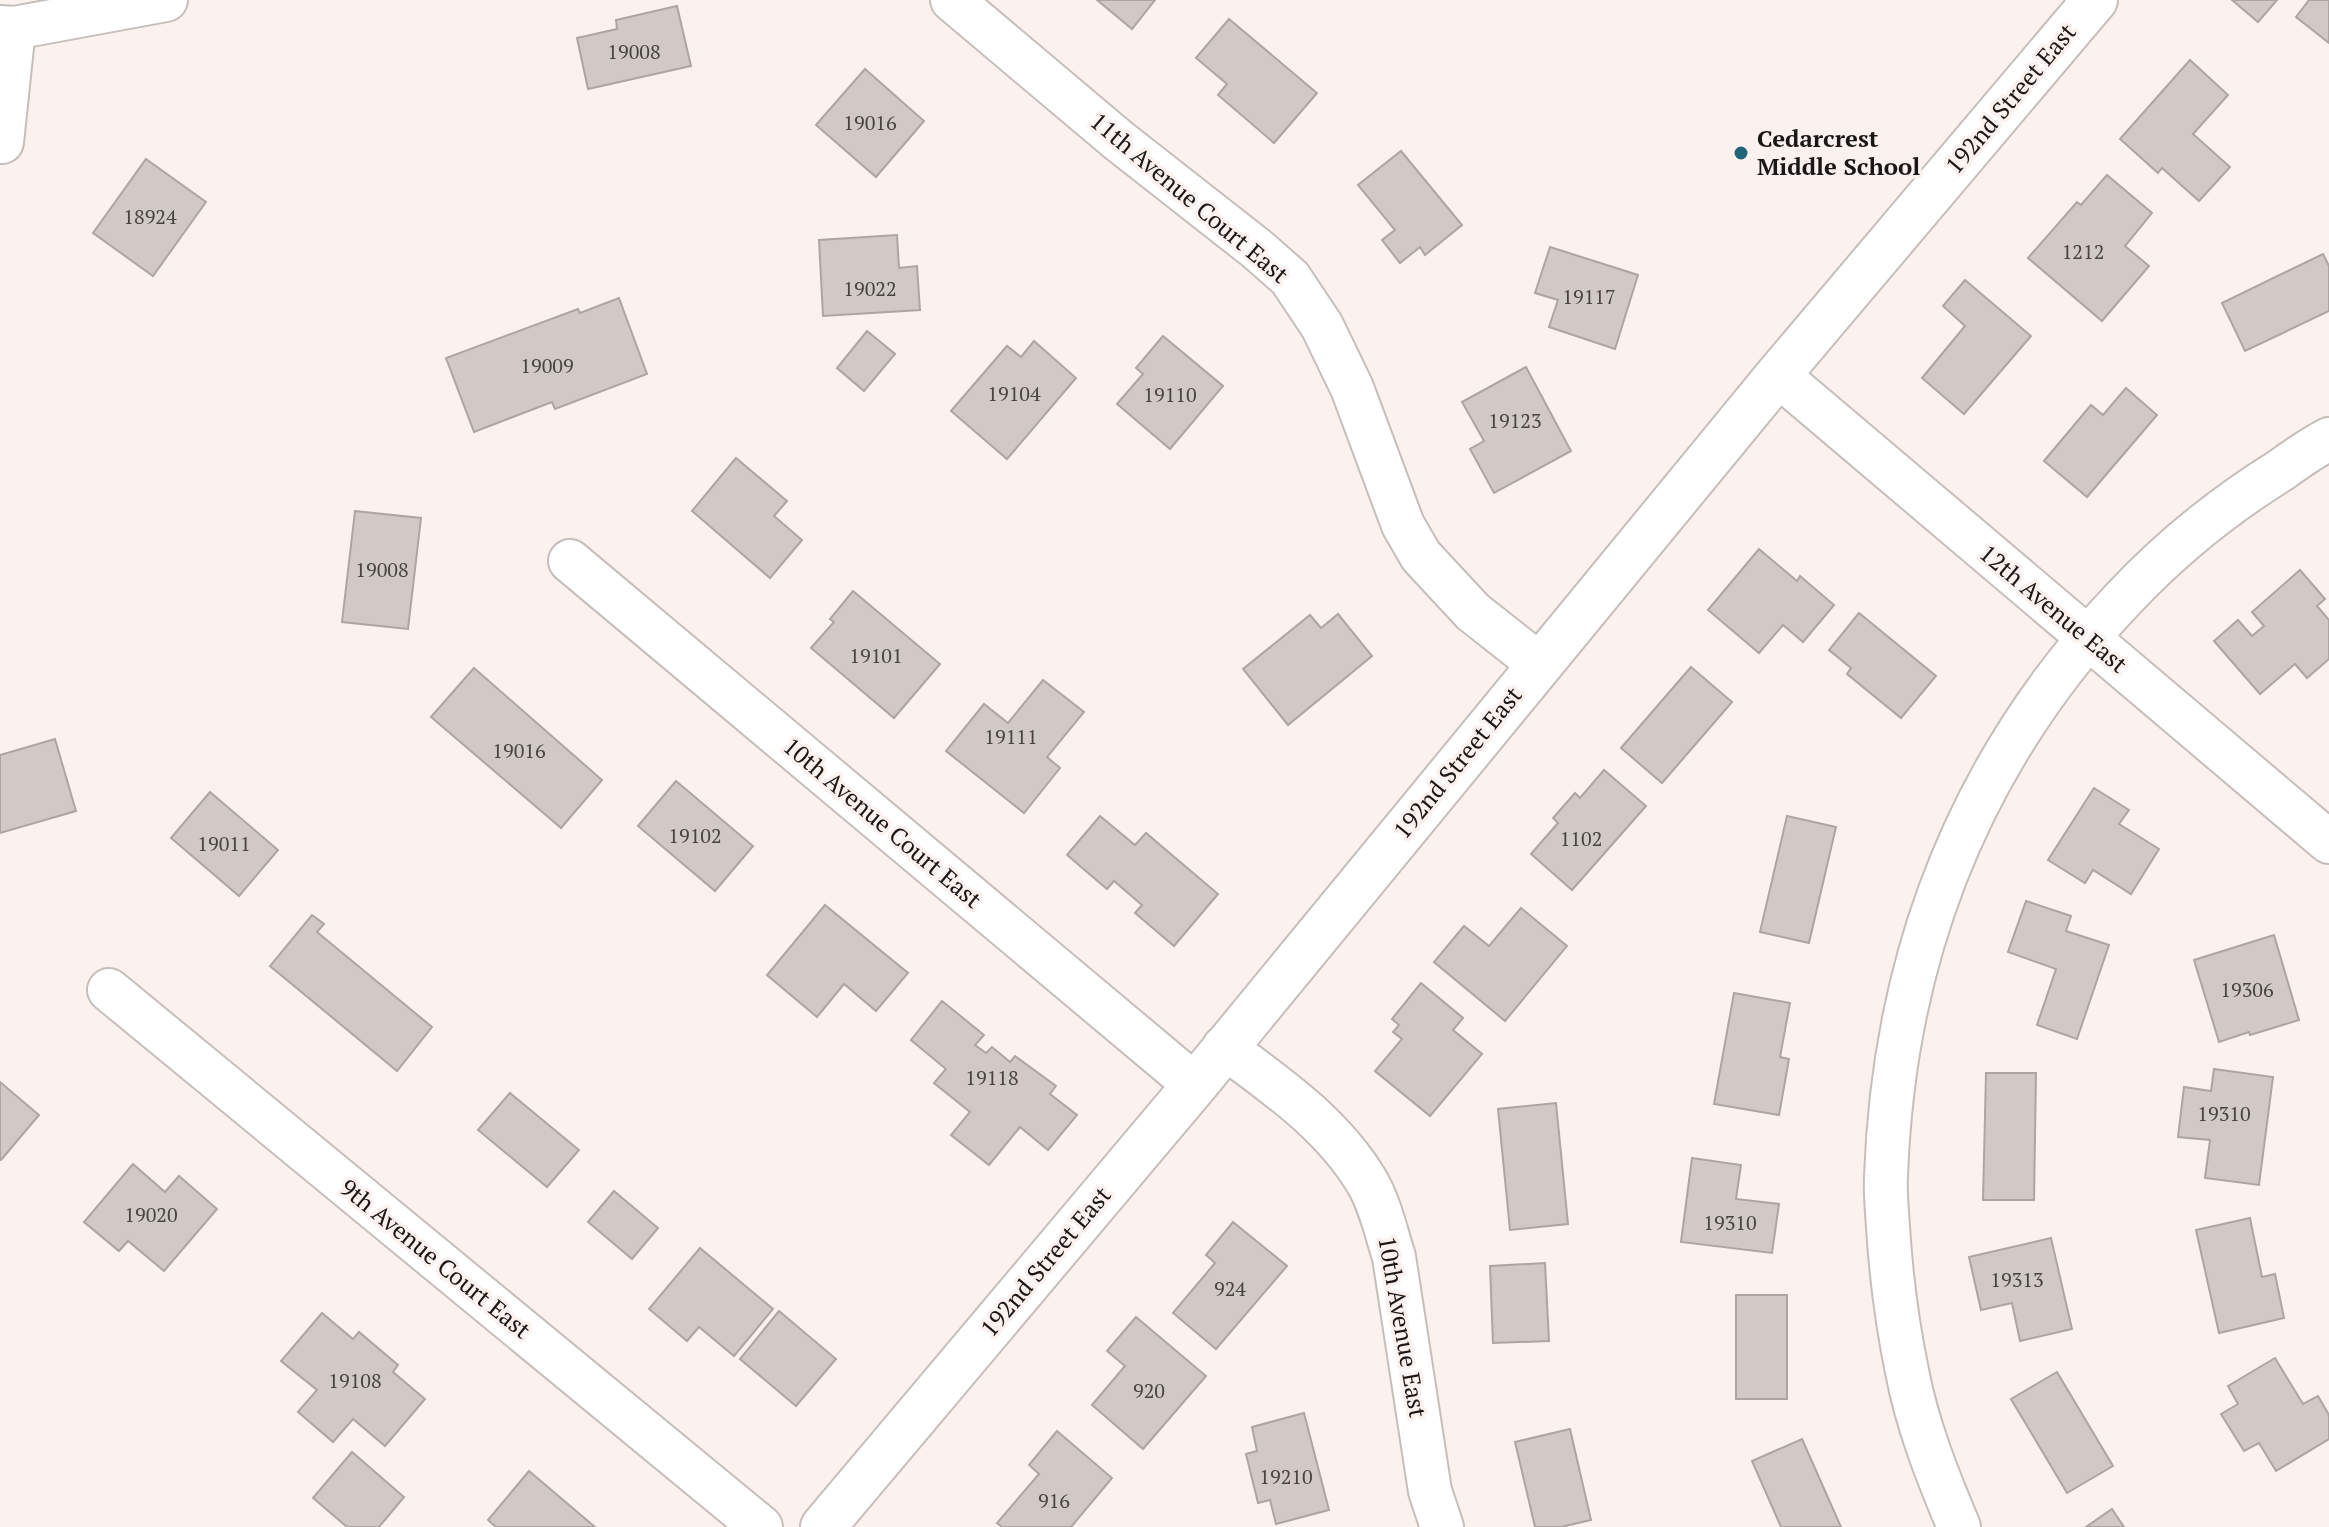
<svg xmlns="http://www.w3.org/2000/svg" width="2329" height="1527" font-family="'PT Serif',serif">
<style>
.building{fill:#d1c9c6;stroke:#ada5a2;stroke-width:2}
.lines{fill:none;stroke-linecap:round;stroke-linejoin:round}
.minor-casing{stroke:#c6bebb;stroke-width:46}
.tertiary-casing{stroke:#c6bebb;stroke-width:48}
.minor{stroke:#fff;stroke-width:42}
.tertiary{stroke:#fff;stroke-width:44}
.poi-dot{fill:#226578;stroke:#fbf2ef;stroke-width:3}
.labels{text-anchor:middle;stroke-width:7;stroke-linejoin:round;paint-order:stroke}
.number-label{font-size:20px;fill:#484442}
.street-label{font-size:24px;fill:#1a1716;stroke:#fbf2ef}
.poi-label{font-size:24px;font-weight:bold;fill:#1a1716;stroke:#fbf2ef;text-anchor:start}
</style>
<rect width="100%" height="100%" fill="#fbf2ef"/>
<g class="building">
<polygon points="1097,0 1155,0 1132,29"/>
<polygon points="2232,0 2277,0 2258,22"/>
<polygon points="2309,0 2329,0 2329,43 2296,17"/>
<polygon points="677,6 691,66 588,89 577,38 617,29 616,20"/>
<polygon points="1229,19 1317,93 1274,143 1218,95 1227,84 1196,58"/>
<polygon points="2190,60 2228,95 2193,134 2230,167 2199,201 2162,168 2158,173 2120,139"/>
<polygon points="865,69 924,121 876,177 816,125"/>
<polygon points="1401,151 1462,225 1425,255 1420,247 1400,263 1382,240 1395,230 1358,185"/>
<polygon points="146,159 206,202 153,276 93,233"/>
<polygon points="2107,175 2152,213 2125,246 2149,266 2102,321 2028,258 2077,202 2081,205"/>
<polygon points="897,235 899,268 917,266 920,310 823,316 819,240"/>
<polygon points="1550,247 1638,275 1615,349 1549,327 1558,300 1535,293"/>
<polygon points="2323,254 2329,266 2329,311 2245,351 2222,303"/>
<polygon points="1965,280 2031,336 1964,414 1922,378 1965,326 1943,306"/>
<polygon points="619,298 647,374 555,409 552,402 474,432 446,358 578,309 580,313"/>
<polygon points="867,331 895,354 864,391 837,368"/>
<polygon points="1163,336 1223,386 1170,449 1117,404 1143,374 1136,368"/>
<polygon points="1034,341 1076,378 1007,459 951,411 1007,346 1021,357"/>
<polygon points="1526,367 1571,451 1494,493 1470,449 1484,441 1462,402"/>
<polygon points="2126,388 2157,415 2087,497 2044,461 2091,405 2103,415"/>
<polygon points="736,458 787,501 774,516 802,540 770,578 692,511"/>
<polygon points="355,511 421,518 408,629 342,622"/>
<polygon points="1759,549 1797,581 1800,576 1834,605 1803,642 1783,625 1759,653 1708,610"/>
<polygon points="2300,570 2325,599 2317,606 2329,620 2329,659 2307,678 2295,664 2260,694 2214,641 2238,620 2252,636 2264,626 2252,612"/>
<polygon points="853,591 940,664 894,718 811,648 834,622 830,619"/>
<polygon points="1859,613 1936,676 1901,718 1847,674 1851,668 1829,650"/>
<polygon points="1338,614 1372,656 1288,725 1243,669 1310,615 1321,628"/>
<polygon points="1691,667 1732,702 1662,783 1621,748"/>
<polygon points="474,668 602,780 561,828 431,717"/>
<polygon points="1043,680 1084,712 1047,757 1060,768 1024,813 946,751 984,704 1008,723"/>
<polygon points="55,739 76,811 0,833 0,755"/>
<polygon points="1604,770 1646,806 1572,890 1531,854 1558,823 1553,818 1575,793 1580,798"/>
<polygon points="676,781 753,846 715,891 638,826"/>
<polygon points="2094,788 2129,810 2119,824 2159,849 2131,894 2093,870 2085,883 2048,860"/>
<polygon points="210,792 278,850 239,896 171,838"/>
<polygon points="1100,816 1135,845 1146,833 1218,894 1174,946 1135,913 1142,905 1114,881 1107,889 1067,855"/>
<polygon points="1787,816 1836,827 1809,943 1760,932"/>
<polygon points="2026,901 2071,916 2066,931 2109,945 2077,1039 2037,1025 2056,969 2008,952"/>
<polygon points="825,905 908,973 876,1011 844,984 817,1017 767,975"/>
<polygon points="1521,908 1567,946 1505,1021 1434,962 1464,926 1489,946"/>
<polygon points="312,915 324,924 317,932 432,1027 397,1071 270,966"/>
<polygon points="2274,935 2299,1020 2250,1035 2249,1032 2219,1042 2194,960"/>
<polygon points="1421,983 1463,1018 1453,1030 1482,1054 1430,1116 1375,1071 1402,1039 1393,1032 1399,1025 1392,1019"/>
<polygon points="1734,993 1790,1003 1780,1057 1789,1059 1779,1115 1714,1104"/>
<polygon points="942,1001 984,1035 975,1045 986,1053 992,1047 1010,1062 1015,1056 1056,1086 1050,1094 1077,1115 1048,1150 1020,1127 989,1165 951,1135 970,1112 934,1083 946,1069 911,1040"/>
<polygon points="2214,1069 2273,1077 2259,1185 2205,1178 2210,1140 2178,1137 2184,1087 2211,1091"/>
<polygon points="1986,1073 2036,1073 2034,1200 1983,1200"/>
<polygon points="0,1082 39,1115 1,1160 0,1159"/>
<polygon points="510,1093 579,1150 547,1187 478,1130"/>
<polygon points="1556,1103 1568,1224 1510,1230 1498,1109"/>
<polygon points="1692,1158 1741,1165 1736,1199 1779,1204 1772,1253 1681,1242"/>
<polygon points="133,1164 165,1192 179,1176 217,1209 164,1271 128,1241 119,1251 84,1222"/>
<polygon points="614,1191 658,1228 632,1259 588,1222"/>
<polygon points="2250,1218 2262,1277 2275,1274 2284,1318 2219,1333 2196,1230"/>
<polygon points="1233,1222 1287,1266 1216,1349 1173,1313 1215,1263 1206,1255"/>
<polygon points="2051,1238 2072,1329 2020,1341 2012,1303 1981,1310 1969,1257"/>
<polygon points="700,1248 773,1309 734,1356 699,1327 687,1341 649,1309"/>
<polygon points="1545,1263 1549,1341 1493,1343 1490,1266"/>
<rect x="1736" y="1295" width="51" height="104"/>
<polygon points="779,1311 836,1359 796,1406 740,1359"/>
<polygon points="322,1313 353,1339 359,1332 398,1365 393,1372 425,1399 385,1446 353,1419 333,1442 298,1412 317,1390 281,1361"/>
<polygon points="1136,1317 1206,1376 1143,1449 1092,1405 1125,1366 1107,1351"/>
<polygon points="2275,1358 2303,1404 2318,1396 2329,1415 2329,1439 2276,1471 2259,1443 2244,1451 2221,1414 2238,1404 2228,1386"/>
<polygon points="2057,1372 2113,1466 2067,1493 2011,1399"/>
<polygon points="1304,1413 1329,1510 1276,1524 1270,1500 1258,1503 1246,1454 1257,1451 1252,1427"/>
<polygon points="1570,1429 1591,1520 1561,1527 1535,1527 1515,1442"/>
<polygon points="1057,1431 1112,1478 1071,1527 1002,1527 997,1523 1039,1474 1029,1465"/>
<polygon points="1802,1439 1841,1527 1781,1527 1752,1461"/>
<polygon points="352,1452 404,1497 379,1527 347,1527 313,1498"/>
<polygon points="529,1471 595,1527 496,1527 488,1520"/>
<polygon points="2112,1509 2124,1527 2086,1527"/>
</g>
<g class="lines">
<g class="minor-casing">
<g id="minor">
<polyline points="952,0 1118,140 1257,249 1290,278 1322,326 1352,388 1403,525 1421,556 1473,612 1539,664"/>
<polyline points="0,27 14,28 166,0"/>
<polyline points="2,142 14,28"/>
<polyline points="1778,375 2329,842"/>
<polyline points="570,561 1195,1085"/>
<polyline points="109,990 761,1527"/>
<path d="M1224,1047C1277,1086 1333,1125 1367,1182C1380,1204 1386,1232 1394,1257L1430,1491L1442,1527"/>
<path d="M1959,1527C1938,1477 1917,1425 1907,1371C1897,1323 1891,1275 1888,1227C1887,1210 1885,1193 1886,1176C1894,953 1970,760 2124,598C2171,548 2223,506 2281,470C2296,459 2312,448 2329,439"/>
</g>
</g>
<g class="tertiary-casing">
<polyline id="tertiary" points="823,1527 1195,1085 1778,375 2095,0"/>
</g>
<use href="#minor" class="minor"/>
<use href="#tertiary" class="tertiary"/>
</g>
<circle class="poi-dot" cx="1741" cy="153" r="8"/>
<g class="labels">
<g class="number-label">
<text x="634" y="59">19008</text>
<text x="870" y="130">19016</text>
<text x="150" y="224">18924</text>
<text x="2083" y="259">1212</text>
<text x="870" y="296">19022</text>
<text x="1589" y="304">19117</text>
<text x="547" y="373">19009</text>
<text x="1014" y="401">19104</text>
<text x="1170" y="402">19110</text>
<text x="1515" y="428">19123</text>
<text x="382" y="577">19008</text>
<text x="876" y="663">19101</text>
<text x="1011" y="744">19111</text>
<text x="519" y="758">19016</text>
<text x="695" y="843">19102</text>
<text x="1581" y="846">1102</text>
<text x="224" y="851">19011</text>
<text x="2247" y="997">19306</text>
<text x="992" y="1085">19118</text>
<text x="2224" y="1121">19310</text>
<text x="151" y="1222">19020</text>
<text x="1730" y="1230">19310</text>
<text x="2017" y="1287">19313</text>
<text x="1230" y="1296">924</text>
<text x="355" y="1388">19108</text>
<text x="1149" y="1398">920</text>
<text x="1286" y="1484">19210</text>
<text x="1054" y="1508">916</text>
</g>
<g class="street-label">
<text transform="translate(2011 99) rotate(-50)" y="8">192nd Street East</text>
<text transform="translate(1189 198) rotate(40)" y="8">11th Avenue Court East</text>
<text transform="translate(2053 609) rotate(40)" y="8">12th Avenue East</text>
<text transform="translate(1458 763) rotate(-51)" y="8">192nd Street East</text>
<text transform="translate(882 823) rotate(40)" y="8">10th Avenue Court East</text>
<text transform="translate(435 1259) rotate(39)" y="8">9th Avenue Court East</text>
<text transform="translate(1046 1262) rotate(-50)" y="8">192nd Street East</text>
<text transform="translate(1402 1327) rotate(80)" y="8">10th Avenue East</text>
</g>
<g class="poi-label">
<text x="1757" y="147">Cedarcrest<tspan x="1757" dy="28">Middle School</tspan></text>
</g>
</g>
</svg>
